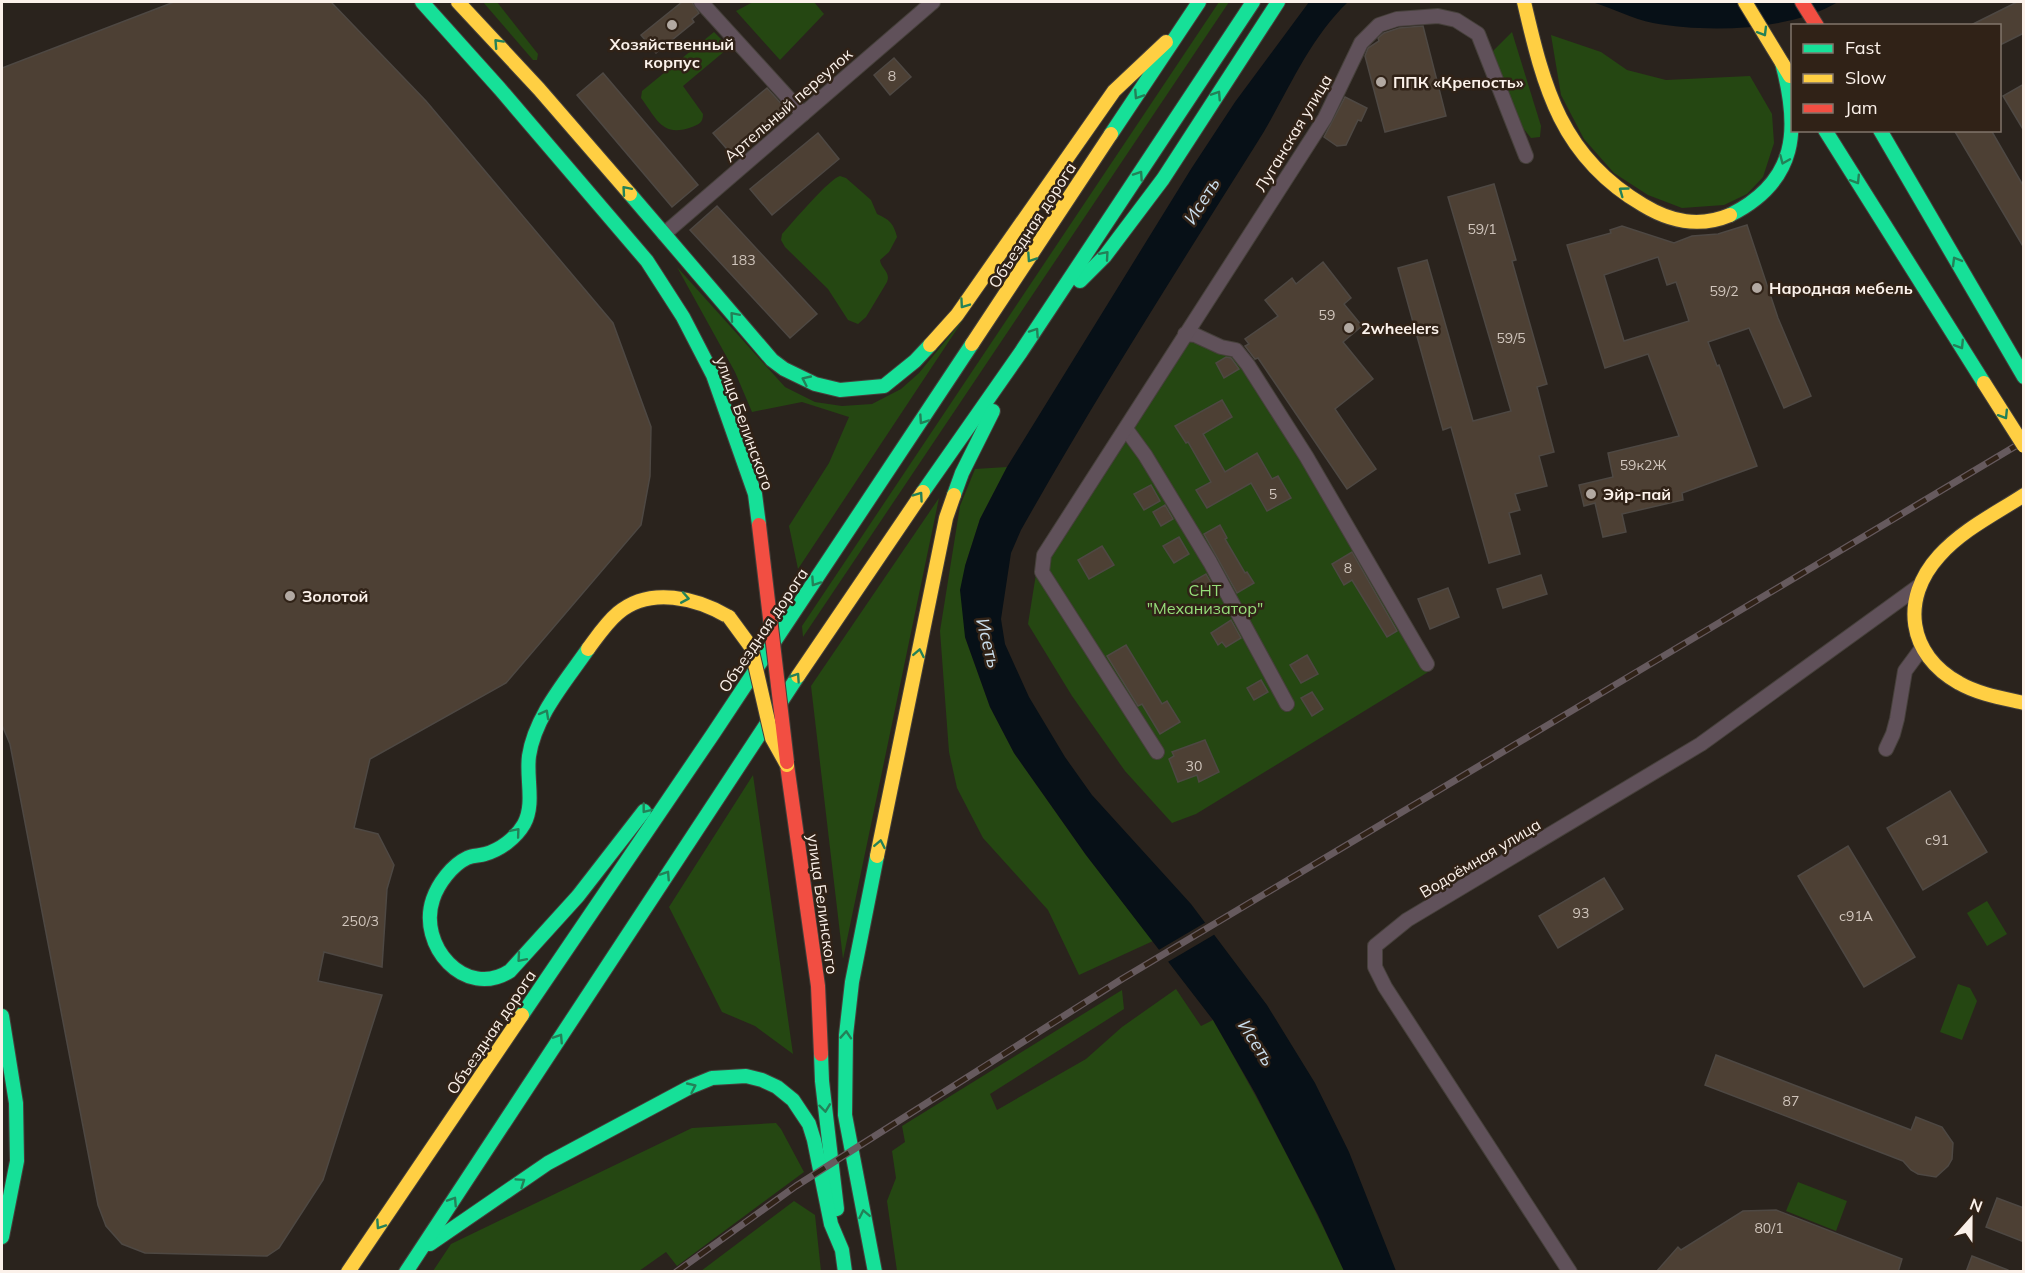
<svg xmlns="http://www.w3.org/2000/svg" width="2025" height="1273" font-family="Mulish,sans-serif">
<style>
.green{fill:#254712}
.water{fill:#071017}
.pier{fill:#2a231d}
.building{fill:#4d4034;stroke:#4e4843;stroke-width:1.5;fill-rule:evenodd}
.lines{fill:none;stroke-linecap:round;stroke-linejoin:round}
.street-casing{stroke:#46403b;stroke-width:16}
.fast-casing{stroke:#46403b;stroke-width:16}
.slow-casing{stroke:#46403b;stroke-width:16}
.jam-casing{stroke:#46403b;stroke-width:16}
.street{stroke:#60515a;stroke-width:14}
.fast{stroke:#16e098;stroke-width:14}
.slow{stroke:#ffcf43;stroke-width:14}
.jam{stroke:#f24e42;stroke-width:14}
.rail-casing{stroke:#665a5e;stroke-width:7}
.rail{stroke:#302217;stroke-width:4.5;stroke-dasharray:14;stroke-linecap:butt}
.slow-bridge-casing{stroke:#46403b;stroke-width:16;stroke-linecap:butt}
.jam-bridge-casing{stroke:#46403b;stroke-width:16;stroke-linecap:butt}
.slow-bridge{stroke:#ffcf43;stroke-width:14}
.jam-bridge{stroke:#f24e42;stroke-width:14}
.oneway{stroke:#238158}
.poi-dot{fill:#b2a9a2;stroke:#302217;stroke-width:2}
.labels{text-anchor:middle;stroke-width:5;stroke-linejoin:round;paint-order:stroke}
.number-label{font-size:14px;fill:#d0c5bc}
.poi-label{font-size:16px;font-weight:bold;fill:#fbf1ea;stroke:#302217;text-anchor:start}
.street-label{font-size:16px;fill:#fbf1ea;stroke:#302217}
.park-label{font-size:16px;fill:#96de7a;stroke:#302217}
.water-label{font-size:18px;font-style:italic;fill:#cce0ef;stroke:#302217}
</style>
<rect width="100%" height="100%" fill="#2a231d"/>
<g class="green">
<polygon points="483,2 497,2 538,54 537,60 533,60"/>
<polygon points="753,2 814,2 824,14 780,60 736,11"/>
<polygon points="1219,2 1229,2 803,637 802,626"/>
<path d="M714,32L726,44V50L683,86L703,114C703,123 699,124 692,127C662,138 657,119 641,98L642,91Z"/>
<polygon points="1512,32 1541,126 1540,137 1531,138 1519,123 1493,51"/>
<polygon points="1551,35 1601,52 1627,70 1666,80 1750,76 1772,114 1774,143 1763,177 1747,194 1724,205 1682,208 1648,195 1614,173 1584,139 1561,95"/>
<path d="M840,176L846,178L871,200L877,214C889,219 894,224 897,237L889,252L880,260C881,269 891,272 887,282L866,317L858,324L848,320L828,289L785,247L781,240L782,234C793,222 829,179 840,176Z"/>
<polygon points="677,267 785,387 815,402 842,406 872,404 901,389 919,373 965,317 798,569 789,526 829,463 849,417 802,402 752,412 735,372"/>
<polygon points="1195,335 1244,348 1317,468 1433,669 1196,814 1172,823 1125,771 1072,696 1028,624 1040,549 1171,349"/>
<polygon points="1007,467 980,519 965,566 965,637 990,707 1014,753 1086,855 1153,941 1079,975 1048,910 983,838 957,788 949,752 940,631 960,506 975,469"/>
<polygon points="939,498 843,959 811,686"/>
<polygon points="753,775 793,1054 755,1026 722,1012 669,907"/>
<polygon points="1987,901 2007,934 1987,946 1967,913"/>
<polygon points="1958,984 1970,988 1977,1001 1962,1040 1940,1032"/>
<path d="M1176,989L1201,1026L1213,1020C1260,1102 1304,1185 1344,1271H897L887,1201L896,1178L892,1151L905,1142L902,1126L1122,990L1124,1009L990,1094L997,1110L1086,1059L1122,1027Z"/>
<polygon points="776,1123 781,1129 804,1172 677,1266 666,1252 639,1271 433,1271 451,1244 692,1128"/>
<polygon points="1798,1182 1847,1201 1836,1231 1786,1211"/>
<polygon points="794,1201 815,1215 821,1271 701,1271"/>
</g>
<g class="water">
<path d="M1309,2H1348C1306,42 1286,98 1255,146C1175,273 1095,399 1021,530L1011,553L1001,619L1005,644L1029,697L1065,757L1092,795L1191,904L1267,1005L1315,1083L1349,1152L1396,1271H1344L1318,1215L1255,1093L1213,1020L1086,855L1014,753L990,707L965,637L960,590L965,566L980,519L1007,467L1191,169L1235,102Z"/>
<path d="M1592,2H1838C1789,31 1708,33 1653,23C1633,19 1612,8 1592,2Z"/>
</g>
<polygon class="pier" points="1208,921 1217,933 1166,963 1157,951"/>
<g class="building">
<polygon points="174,2 331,2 426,101 613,323 651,427 650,476 641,525 506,683 370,759 354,828 378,834 394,865 387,889 382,967 324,952 318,981 382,995 323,1180 279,1248 267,1256 145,1253 122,1244 106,1226 98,1205 10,744 2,725 2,68"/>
<polygon points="682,2 692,2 699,13 692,19 694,22 656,53 641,35"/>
<polygon points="2017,2 2024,2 2024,33 2000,45 2000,26 1969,26"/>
<polygon points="1423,26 1446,116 1385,132 1365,56 1368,48 1379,41 1378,38 1384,33 1399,28"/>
<polygon points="894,58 911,77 890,95 874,75"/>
<polygon points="603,73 698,185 672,207 577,95"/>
<polygon points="2024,84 2024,131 2003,96"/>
<polygon points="767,88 787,110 733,156 713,133"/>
<polygon points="1345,97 1367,108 1361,121 1358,120 1346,145 1337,146 1324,137"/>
<polygon points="1954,130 1991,130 2024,187 2024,248"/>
<polygon points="818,133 839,159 772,215 750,189"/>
<polygon points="1494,184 1516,260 1512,261 1547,384 1537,387 1554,452 1539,456 1547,486 1515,494 1520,510 1509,513 1520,554 1489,563 1451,427 1443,430 1398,268 1427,260 1473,421 1511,411 1448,197"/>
<polygon points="717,206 817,314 790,338 690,230"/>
<path d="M1747,225L1778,318L1811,396L1784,408L1749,328L1708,342L1717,366L1719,365L1757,466L1682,493L1683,500L1622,514L1626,532L1603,537L1595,503L1584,506L1579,485L1613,477L1608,453L1679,436L1648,354L1605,368L1567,245L1611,233L1610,230L1622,226L1674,243L1692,236L1718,234ZM1658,257L1667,285L1676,282L1689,321L1624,341L1604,275Z"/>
<polygon points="1323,262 1351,298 1344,304 1362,326 1343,342 1373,379 1335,409 1376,469 1347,489 1258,358 1255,359 1245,346 1249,344 1245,339 1278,316 1265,300 1292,278 1296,284"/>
<polygon points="1226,357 1231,358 1239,369 1224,378 1216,363"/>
<polygon points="1222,400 1232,417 1203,434 1225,472 1257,453 1272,479 1278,476 1291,498 1267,511 1251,483 1207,508 1196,490 1211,482 1188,442 1186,443 1175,426"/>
<polygon points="1151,485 1160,501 1144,510 1134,494"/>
<polygon points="1165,505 1173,519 1161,526 1153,512"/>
<polygon points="1220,525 1227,538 1225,539 1245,573 1247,572 1254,583 1237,593 1204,534"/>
<polygon points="1179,537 1189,554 1174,563 1163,546"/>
<polygon points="1102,546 1114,565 1089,579 1078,560"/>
<polygon points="1352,552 1397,631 1387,637 1352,580 1344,585 1332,564"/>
<polygon points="1206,574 1214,588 1200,596 1192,582"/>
<polygon points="1541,575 1547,594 1503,608 1497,589"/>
<polygon points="1448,588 1459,617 1430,629 1418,599"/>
<polygon points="1231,620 1241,638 1226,647 1222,642 1218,645 1211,633"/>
<polygon points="1126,645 1162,704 1167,701 1180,722 1160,734 1142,704 1138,706 1107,656"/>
<polygon points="1307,655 1318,674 1301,683 1290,665"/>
<polygon points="1261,680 1268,692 1254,700 1247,688"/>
<polygon points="1312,692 1323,709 1312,716 1301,698"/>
<polygon points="1205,740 1219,772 1199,782 1197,775 1178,782 1169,759 1174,756 1172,752"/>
<polygon points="1950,791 1987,852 1923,890 1887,828"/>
<polygon points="1848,846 1915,957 1864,987 1798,876"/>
<polygon points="1604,878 1623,909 1558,948 1539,916"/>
<polygon points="1716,1055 1911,1130 1916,1117 1942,1127 1953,1143 1952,1159 1948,1166 1936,1177 1918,1174 1911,1170 1903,1161 1705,1085"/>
<polygon points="1997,1198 2024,1208 2024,1242 1986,1227"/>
<polygon points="1776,1210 1902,1259 1898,1272 1656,1272 1678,1247 1681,1250 1743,1211"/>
<polygon points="1972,1256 2008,1270 2008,1272 1966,1272"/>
</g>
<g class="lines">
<g class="street-casing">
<g id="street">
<polyline points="701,2 803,114"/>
<polyline points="664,234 933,2"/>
<polyline points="1185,334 1195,335 1221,347 1236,350 1248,365 1306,456 1427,664"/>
<polyline points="1126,429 1145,455 1210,562 1287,704"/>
<polyline points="1886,749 1893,734 1897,719 1905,671 1922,648"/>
<polyline points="1157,752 1042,572 1044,555 1325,118 1361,43 1379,25 1397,19 1438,16 1456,20 1478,34 1526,156"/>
<polyline points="1570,1272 1385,987 1375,967 1375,946 1407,920 1701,744 1919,586"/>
</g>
</g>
<g class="fast-casing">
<g id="fast">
<polyline points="422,2 500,89 647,261 683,317 713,375 755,494 759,525"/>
<polyline points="1825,130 1984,383"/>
<polyline points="1880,130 2024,377"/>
<polyline points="1111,134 1199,2"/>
<polyline points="630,194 772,360 784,369 815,384 840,390 884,386 915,361 930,345"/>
<path d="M1730,215C1798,181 1800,129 1782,63"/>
<polyline points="1080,281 1105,256 1163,179 1278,2"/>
<polyline points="923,492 1021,352 1253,2"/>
<polyline points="954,495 962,473 993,411"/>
<path d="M588,649C566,681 535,716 529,756C526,778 535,804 524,824C516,838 500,850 485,854C479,856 473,855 467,858C452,865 438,884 433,899C417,945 465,1000 510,971L578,896L644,811"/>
<polyline points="522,1015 713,734 972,344"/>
<polyline points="2,1016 16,1103 17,1161 2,1237"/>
<polyline points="821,1054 822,1081 837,1209"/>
<polyline points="430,1244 548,1163 690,1087 712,1078 746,1076 762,1080 777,1087 793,1100 809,1124 814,1140 831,1224 842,1250 845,1272"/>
<polyline points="406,1272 798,676"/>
<polyline points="875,1272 845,1115 846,1035 852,982 877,856"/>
</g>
</g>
<g class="slow-casing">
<g id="slow">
<polyline points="458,2 539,89 630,194"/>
<path d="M1524,2C1544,88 1561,157 1643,205C1671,222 1699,228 1730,215"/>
<polyline points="1745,2 1790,76"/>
<polyline points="972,344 1111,134"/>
<polyline points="930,345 957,315 1114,91 1166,42"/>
<path d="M2024,495C1995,514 1962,530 1939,556C1900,599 1908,655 1959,683C1978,694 2002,698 2024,703"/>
<path d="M588,649C597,637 606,623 618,613C650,586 697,598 729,617"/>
<polyline points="798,676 923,492"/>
<polyline points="877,856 946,518 954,495"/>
<polyline points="348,1272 522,1015"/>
</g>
</g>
<g class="jam-casing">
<g id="jam">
<polyline points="1802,2 1817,26"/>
<polyline points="787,765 818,986 821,1054"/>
</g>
</g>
<use href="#street" class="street"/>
<use href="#fast" class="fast"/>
<use href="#slow" class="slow"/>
<use href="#jam" class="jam"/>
<g class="rail-casing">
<polyline id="rail" points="676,1272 796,1186 1122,979 2024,441"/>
</g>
<use href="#rail" class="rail"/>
<g class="slow-bridge-casing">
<g id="slow-bridge">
<polyline points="1984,383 2024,446"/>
<polyline points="729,617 751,647 772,738 787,765"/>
</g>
</g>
<g class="jam-bridge-casing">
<polyline id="jam-bridge" points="759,525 787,762"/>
</g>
<use href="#slow-bridge" class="slow-bridge"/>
<use href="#jam-bridge" class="jam-bridge"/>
</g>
<defs><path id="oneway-chevron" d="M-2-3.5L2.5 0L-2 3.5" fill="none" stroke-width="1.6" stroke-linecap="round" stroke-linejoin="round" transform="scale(1.5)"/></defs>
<g class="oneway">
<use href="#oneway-chevron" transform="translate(1763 32) rotate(59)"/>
<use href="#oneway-chevron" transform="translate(498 43) rotate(-133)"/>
<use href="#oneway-chevron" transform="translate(1138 95) rotate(123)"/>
<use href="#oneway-chevron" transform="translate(1217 95) rotate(-57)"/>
<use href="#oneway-chevron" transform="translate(1784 160) rotate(113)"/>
<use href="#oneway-chevron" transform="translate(1139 175) rotate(-56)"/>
<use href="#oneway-chevron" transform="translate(1856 180) rotate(58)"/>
<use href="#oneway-chevron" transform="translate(626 190) rotate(-131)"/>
<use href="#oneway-chevron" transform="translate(1623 191) rotate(-144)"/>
<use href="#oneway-chevron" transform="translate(1105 255) rotate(-49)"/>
<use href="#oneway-chevron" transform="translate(1031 258) rotate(124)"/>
<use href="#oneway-chevron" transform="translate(1956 261) rotate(-120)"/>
<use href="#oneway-chevron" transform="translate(964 304) rotate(125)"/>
<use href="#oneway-chevron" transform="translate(734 316) rotate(-131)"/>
<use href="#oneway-chevron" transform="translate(1035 332) rotate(-56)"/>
<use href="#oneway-chevron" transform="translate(1960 345) rotate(58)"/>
<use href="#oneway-chevron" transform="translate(806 380) rotate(-155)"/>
<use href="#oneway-chevron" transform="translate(2004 415) rotate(58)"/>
<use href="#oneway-chevron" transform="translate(923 420) rotate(124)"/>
<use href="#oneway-chevron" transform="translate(919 496) rotate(-55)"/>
<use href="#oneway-chevron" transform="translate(815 582) rotate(124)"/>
<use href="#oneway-chevron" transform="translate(685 598) rotate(10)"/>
<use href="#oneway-chevron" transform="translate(919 653) rotate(-79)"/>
<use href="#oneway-chevron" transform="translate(796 677) rotate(-56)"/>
<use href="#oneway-chevron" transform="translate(545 714) rotate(-61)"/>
<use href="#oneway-chevron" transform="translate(646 809) rotate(128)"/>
<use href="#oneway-chevron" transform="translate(516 832) rotate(-50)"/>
<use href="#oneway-chevron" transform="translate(880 844) rotate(-79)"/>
<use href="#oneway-chevron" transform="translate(666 875) rotate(-57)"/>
<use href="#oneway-chevron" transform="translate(521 958) rotate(131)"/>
<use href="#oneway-chevron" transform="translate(846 1035) rotate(-86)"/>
<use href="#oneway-chevron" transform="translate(559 1038) rotate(-57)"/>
<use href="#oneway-chevron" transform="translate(692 1087) rotate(-25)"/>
<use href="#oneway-chevron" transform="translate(825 1108) rotate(83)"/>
<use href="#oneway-chevron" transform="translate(521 1182) rotate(-34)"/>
<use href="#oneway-chevron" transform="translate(453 1201) rotate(-57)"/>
<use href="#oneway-chevron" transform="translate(864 1214) rotate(-101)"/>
<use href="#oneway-chevron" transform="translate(380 1225) rotate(124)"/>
</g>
<g class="poi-dot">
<circle cx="672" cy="25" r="6"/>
<circle cx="1381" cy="82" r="6"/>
<circle cx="1757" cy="288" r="6"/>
<circle cx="1349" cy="328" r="6"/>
<circle cx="1591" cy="494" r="6"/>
<circle cx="290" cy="596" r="6"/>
</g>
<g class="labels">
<g class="number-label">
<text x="892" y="81">8</text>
<text x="1482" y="234">59/1</text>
<text x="743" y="265">183</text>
<text x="1724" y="296">59/2</text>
<text x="1327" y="320">59</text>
<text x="1511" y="343">59/5</text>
<text x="1643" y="470">59к2Ж</text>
<text x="1273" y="499">5</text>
<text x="1348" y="573">8</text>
<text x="1194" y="771">30</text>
<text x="1937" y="845">с91</text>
<text x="1581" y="918">93</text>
<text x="1856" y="921">с91А</text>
<text x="360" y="926">250/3</text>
<text x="1791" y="1106">87</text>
<text x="1769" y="1233">80/1</text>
</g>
<g class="poi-label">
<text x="672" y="50" text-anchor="middle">Хозяйственный<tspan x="672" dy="18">корпус</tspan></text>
<text x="1393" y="88">ППК «Крепость»</text>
<text x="1769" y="294">Народная мебель</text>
<text x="1361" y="334">2wheelers</text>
<text x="1603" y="500">Эйр-пай</text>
<text x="302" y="602">Золотой</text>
</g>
<g class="street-label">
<text transform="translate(788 105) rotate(-41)" y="6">Артельный переулок</text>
<text transform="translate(1293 133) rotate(-59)" y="6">Луганская улица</text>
<text transform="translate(1032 225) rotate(-57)" y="6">Объездная дорога</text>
<text transform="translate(745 423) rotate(70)" y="6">улица Белинского</text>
<text transform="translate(763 630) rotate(-56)" y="6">Объездная дорога</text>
<text transform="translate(1480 858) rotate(-31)" y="6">Водоёмная улица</text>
<text transform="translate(823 904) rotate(82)" y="6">улица Белинского</text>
<text transform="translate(491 1032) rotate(-56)" y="6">Объездная дорога</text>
</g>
<g class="park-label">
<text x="1205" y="596">СНТ<tspan x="1205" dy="18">"Механизатор"</tspan></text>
</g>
<g class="water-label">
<text transform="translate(1202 201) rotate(-58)" y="6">Исеть</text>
<text transform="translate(988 643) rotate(76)" y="6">Исеть</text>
<text transform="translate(1256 1043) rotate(57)" y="6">Исеть</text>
</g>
</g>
<rect width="2025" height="1273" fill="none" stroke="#fbf1ea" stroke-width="6"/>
<rect x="1791" y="24" width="210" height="108" fill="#302217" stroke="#81756b" stroke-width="1.5"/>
<rect x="1803" y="44" width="30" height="9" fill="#16e098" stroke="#81756b" stroke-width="1.5"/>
<text x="1845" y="54" font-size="18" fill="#fbf1ea">Fast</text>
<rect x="1803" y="74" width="30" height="9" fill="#ffcf43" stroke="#81756b" stroke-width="1.5"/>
<text x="1845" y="84" font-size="18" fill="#fbf1ea">Slow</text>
<rect x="1803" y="104" width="30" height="9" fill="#f24e42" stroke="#81756b" stroke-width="1.5"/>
<text x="1845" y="114" font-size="18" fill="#fbf1ea">Jam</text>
<g transform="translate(1971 1219) rotate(21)" stroke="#302217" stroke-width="4.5" paint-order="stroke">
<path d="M0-4.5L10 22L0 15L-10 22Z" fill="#fbf1ea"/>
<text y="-9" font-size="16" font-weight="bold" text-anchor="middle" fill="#fbf1ea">N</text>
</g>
</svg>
